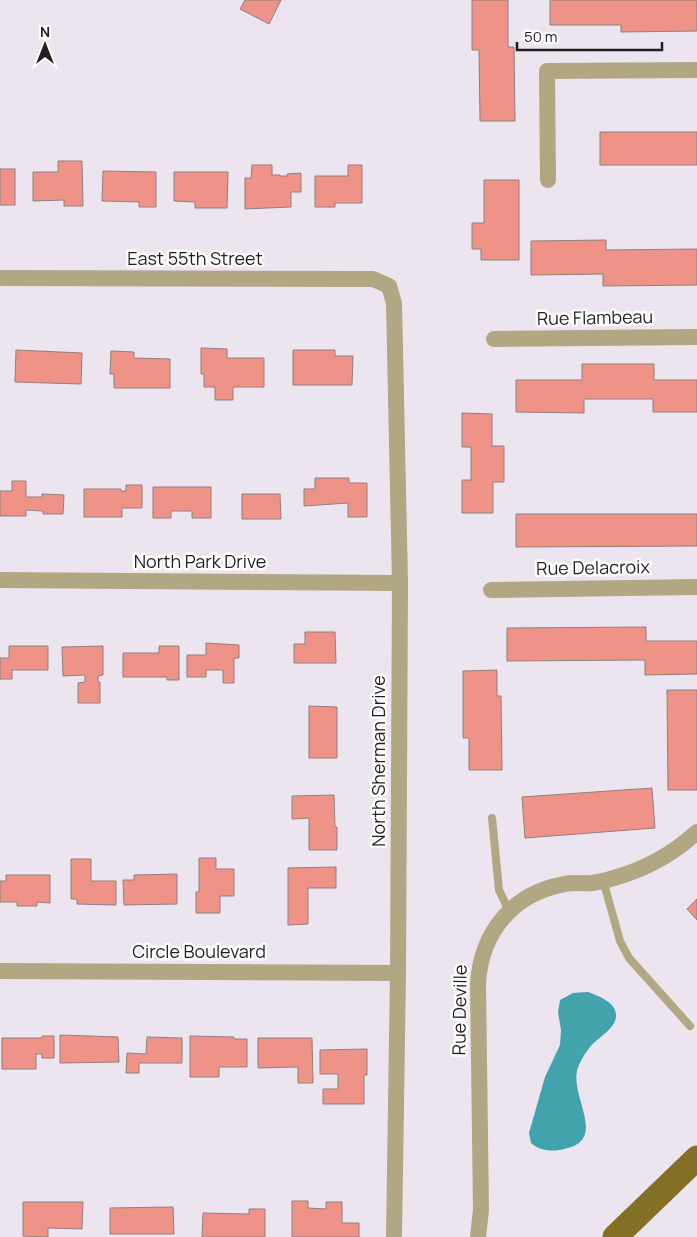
<svg xmlns="http://www.w3.org/2000/svg" width="697" height="1237" font-family="Manrope,sans-serif">
<style>
.water{fill:#42a3ad}
.building{fill:#ef9389;stroke:#8e807e}
.lines{fill:none;stroke-linecap:round;stroke-linejoin:round}
.service{stroke:#b1a782;stroke-width:8}
.minor{stroke:#b1a782;stroke-width:16}
.primary{stroke:#837024;stroke-width:25}
.labels{text-anchor:middle;stroke-width:5;stroke-linejoin:round;paint-order:stroke}
.street-label{font-size:18px;fill:#211e22;stroke:#fff}
</style>
<rect width="100%" height="100%" fill="#ece4ef"/>
<path class="water" d="M588,992C598,996 616,1002 616,1015C617,1028 597,1038 590,1047C585,1053 579,1063 577,1071C571,1098 608,1141 564,1149C552,1152 540,1151 531,1143L529,1133L545,1077L560,1045L561,1030L558,1012L560,1000L573,993Z"/>
<g class="building">
<polygon points="245,0 281,0 269,24 240,9"/>
<polygon points="472,0 508,0 508,47 514,47 515,121 480,121 479,50 472,50"/>
<polygon points="550,0 697,0 697,31 621,32 621,25 550,25"/>
<rect x="600" y="132" width="97" height="33"/>
<polygon points="58,161 82,161 83,206 64,206 64,200 33,201 33,172 58,172"/>
<polygon points="252,165 272,165 272,175 280,175 280,176 287,176 287,174 301,173 301,192 291,192 291,207 245,209 245,178 251,178"/>
<polygon points="348,165 362,165 362,203 335,203 335,207 315,207 315,176 348,176"/>
<rect x="0" y="169" width="15" height="36"/>
<polygon points="103,171 156,172 156,207 139,207 139,202 102,201"/>
<polygon points="174,172 228,172 227,208 195,208 195,202 174,201"/>
<polygon points="484,180 519,180 519,260 481,260 481,249 472,249 472,223 484,223"/>
<polygon points="606,240 606,250 697,249 697,285 603,286 603,274 531,275 531,241"/>
<polygon points="201,348 227,349 227,358 264,358 264,387 233,387 233,400 215,400 215,387 204,387 204,374 201,374"/>
<polygon points="16,350 82,353 81,384 15,382"/>
<polygon points="293,350 335,350 335,356 353,356 352,385 293,385"/>
<polygon points="111,351 134,352 134,358 170,359 170,388 114,388 114,374 110,374"/>
<polygon points="582,364 654,364 654,380 697,380 697,412 653,412 653,399 584,399 584,413 516,412 516,380 582,380"/>
<polygon points="462,413 492,414 492,446 504,446 504,482 493,482 493,513 462,513 462,480 471,480 471,447 462,447"/>
<polygon points="315,478 349,478 349,483 367,483 367,517 348,517 348,503 304,506 304,489 315,489"/>
<polygon points="12,481 26,481 26,497 42,497 42,494 64,495 63,514 43,514 43,511 26,510 26,516 0,516 0,491 12,491"/>
<polygon points="126,485 142,485 142,508 122,508 122,517 84,517 84,489 121,489 121,491 126,491"/>
<polygon points="153,487 211,487 211,518 192,518 192,511 171,511 171,518 153,518"/>
<polygon points="242,494 280,494 281,519 242,519"/>
<polygon points="516,514 697,514 697,546 516,547"/>
<polygon points="646,627 646,641 697,641 697,674 645,675 645,660 507,661 507,628"/>
<polygon points="305,632 335,632 336,663 294,663 294,644 305,644"/>
<polygon points="206,643 239,645 239,658 234,658 234,683 223,683 223,670 206,670 206,677 187,677 187,655 206,655"/>
<polygon points="9,646 48,646 48,670 12,670 12,679 0,679 0,658 9,658"/>
<polygon points="103,646 103,675 98,676 98,682 100,682 100,703 78,703 78,683 85,682 85,675 63,676 62,647"/>
<polygon points="159,646 179,646 179,680 167,680 167,677 123,677 123,653 159,653"/>
<polygon points="497,670 497,696 501,696 502,770 469,770 469,738 463,738 463,671"/>
<polygon points="667,690 697,690 697,790 668,790"/>
<polygon points="309,706 337,707 337,758 309,758"/>
<polygon points="652,788 655,828 525,838 522,797"/>
<polygon points="334,795 335,827 337,827 337,850 309,850 309,818 292,819 292,796"/>
<polygon points="199,858 216,858 216,869 234,869 234,896 220,896 220,913 196,913 196,892 199,892"/>
<polygon points="71,859 91,859 91,881 116,881 116,905 77,904 77,899 71,899"/>
<polygon points="336,867 336,888 308,888 308,924 288,925 288,868"/>
<polygon points="177,874 177,904 124,905 123,880 134,880 134,875"/>
<polygon points="6,875 50,875 50,903 37,902 37,906 17,906 17,902 0,902 0,881 6,881"/>
<polygon points="697,899 697,920 687,909"/>
<polygon points="60,1035 118,1037 119,1062 60,1063"/>
<polygon points="42,1036 54,1036 54,1058 42,1058 42,1054 36,1054 36,1069 2,1069 2,1038 42,1038"/>
<polygon points="190,1036 234,1037 234,1039 247,1039 247,1067 219,1067 219,1077 190,1077"/>
<polygon points="147,1037 182,1038 182,1063 139,1063 139,1073 126,1073 127,1053 146,1054"/>
<polygon points="258,1038 312,1038 313,1083 298,1083 298,1067 258,1068"/>
<polygon points="367,1049 367,1075 364,1075 364,1104 323,1104 323,1089 338,1089 338,1074 320,1074 320,1050"/>
<polygon points="292,1201 308,1201 308,1208 326,1209 326,1202 342,1202 342,1223 359,1223 359,1237 292,1237"/>
<polygon points="23,1202 83,1202 82,1229 48,1228 48,1237 23,1236"/>
<polygon points="173,1207 174,1234 110,1234 110,1208"/>
<polygon points="249,1209 265,1209 265,1237 202,1237 203,1213 249,1214"/>
</g>
<g class="lines">
<g class="service">
<polyline points="492,818 499,890 509,911"/>
<polyline points="603,880 620,941 629,958 690,1026"/>
</g>
<g class="minor">
<polyline points="548,180 547,71 697,70"/>
<polyline points="0,278 373,279 389,286 394,303 400,583 398,973 394,1237"/>
<polyline points="494,339 697,337"/>
<polyline points="0,580 400,583"/>
<polyline points="491,590 697,587"/>
<polyline points="0,971 398,973"/>
<path d="M478,1237L481,1210L478,984C481,932 513,893 565,884C574,882 583,884 592,883C599,882 607,880 614,878C646,869 673,854 697,832"/>
</g>
<polyline class="primary" points="615,1237 697,1158"/>
</g>
<g class="labels">
<g class="street-label">
<text x="195" y="265">East 55th Street</text>
<text transform="translate(595 318) rotate(-1)" y="6">Rue Flambeau</text>
<text x="200" y="568">North Park Drive</text>
<text transform="translate(593 568) rotate(-1)" y="6">Rue Delacroix</text>
<text transform="translate(379 761) rotate(-90)" y="6">North Sherman Drive</text>
<text x="199" y="958">Circle Boulevard</text>
<text transform="translate(460 1010) rotate(-89)" y="6">Rue Deville</text>
</g>
</g>
<g transform="translate(45 45)" stroke="#ffffff" stroke-width="4" paint-order="stroke">
<path d="M0-4L9 19L0 12L-9 19Z" fill="#211e22"/>
<text y="-8" font-size="14" font-weight="bold" text-anchor="middle" fill="#211e22">N</text>
</g>
<path d="M517 42v8h145v-8" fill="none" stroke="#211e22" stroke-width="2.5"/>
<text x="524" y="42" font-size="15" fill="#211e22" stroke="#ffffff" stroke-width="4" paint-order="stroke">50 m</text>
</svg>
